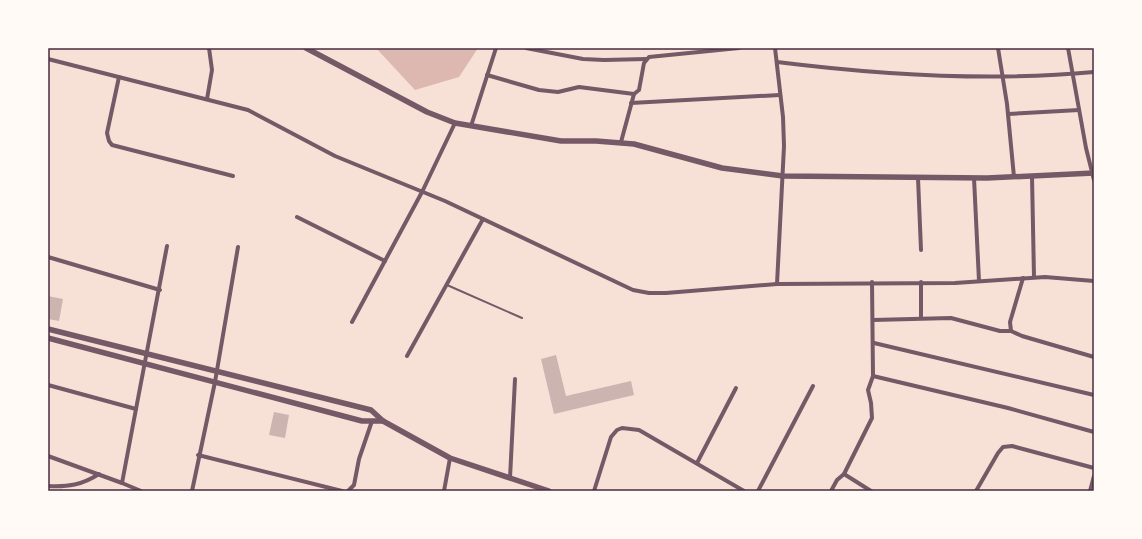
<svg xmlns="http://www.w3.org/2000/svg" width="1142" height="539" font-family="Cabin,sans-serif">
<style>
.water{fill:#dcb8b0}
.building{fill:#ccb4b1}
.lines{fill:none;stroke-linecap:round;stroke-linejoin:round}
.service{stroke:#755966;stroke-width:2}
.minor{stroke:#755966;stroke-width:4}
.tertiary{stroke:#755966;stroke-width:5.5}
.neatline{fill:none;stroke:#4a2c40;stroke-width:1.5}
</style>
<rect width="100%" height="100%" fill="#f7e1d7"/>
<polygon class="water" points="376,48 478,48 459,77 415,90"/>
<g class="building">
<polygon points="48,296 63,299 59,321 48,319"/>
<polygon points="556,355 566,396 631,381 634,395 554,414 541,359"/>
<polygon points="274,412 289,415 285,438 269,435"/>
</g>
<g class="lines">
<polyline class="service" points="447,285 522,318"/>
<g class="minor">
<polyline points="526,48 583,59 604,60 646,59"/>
<polyline points="775,48 783,117 784,146 777,284"/>
<polyline points="998,48 1007,104 1014,177"/>
<polyline points="1068,48 1086,148 1094,180"/>
<polyline points="48,59 248,110 335,156 445,201 633,290 649,293 666,293 777,284 955,283 1045,277 1094,281"/>
<path d="M777,62C881,75 989,82 1094,72"/>
<polyline points="487,75 539,90 558,92 579,87 634,94 639,90 644,63 649,57 739,48"/>
<polyline points="119,77 107,133 109,141 112,145 233,176"/>
<polyline points="207,99 212,70 209,48"/>
<polyline points="631,103 780,95"/>
<polyline points="1008,114 1079,110"/>
<polyline points="471,126 496,48"/>
<polyline points="621,142 634,94"/>
<polyline points="1032,176 1034,277"/>
<polyline points="918,178 921,250"/>
<polyline points="974,178 979,281"/>
<polyline points="297,217 385,261"/>
<polyline points="48,257 160,290"/>
<polyline points="1023,278 1010,322 1011,331 1022,336 1094,357"/>
<polyline points="921,282 921,318"/>
<polyline points="873,320 951,318 1000,331 1011,331"/>
<polyline points="352,322 422,192 455,123"/>
<polyline points="874,343 1094,395"/>
<polyline points="407,356 483,219"/>
<polyline points="873,376 1008,408 1094,432"/>
<polyline points="48,385 136,409 167,246"/>
<polyline points="198,455 342,491"/>
<polyline points="48,456 122,483 136,409"/>
<polyline points="697,463 736,388"/>
<polyline points="844,474 871,491"/>
<polyline points="510,478 515,379"/>
<polyline points="122,483 141,491"/>
<path d="M48,486C68,487 82,485 99,474"/>
<polyline points="192,491 215,382 238,247"/>
<polyline points="348,491 354,485 359,459 372,421"/>
<polyline points="444,491 450,458"/>
<polyline points="594,491 611,437 617,430 622,428 639,430 744,491"/>
<polyline points="758,491 813,386"/>
<polyline points="831,491 837,480 844,474 872,418 871,403 868,390 873,376 872,282"/>
<polyline points="976,491 998,453 1003,447 1012,446 1094,468"/>
<polyline points="1090,491 1094,476"/>
</g>
<g class="tertiary">
<polyline points="306,48 427,112 455,123 561,141 596,141 634,144 722,168 783,176 987,178 1094,173"/>
<polyline points="48,329 371,410 383,421 450,458 549,491"/>
<polyline points="48,338 362,421 383,421"/>
</g>
</g>
<rect width="1142" height="539" fill="none" stroke="#fffaf5" stroke-width="98"/>
<rect x="49" y="49" width="1044" height="441" class="neatline"/>
</svg>
